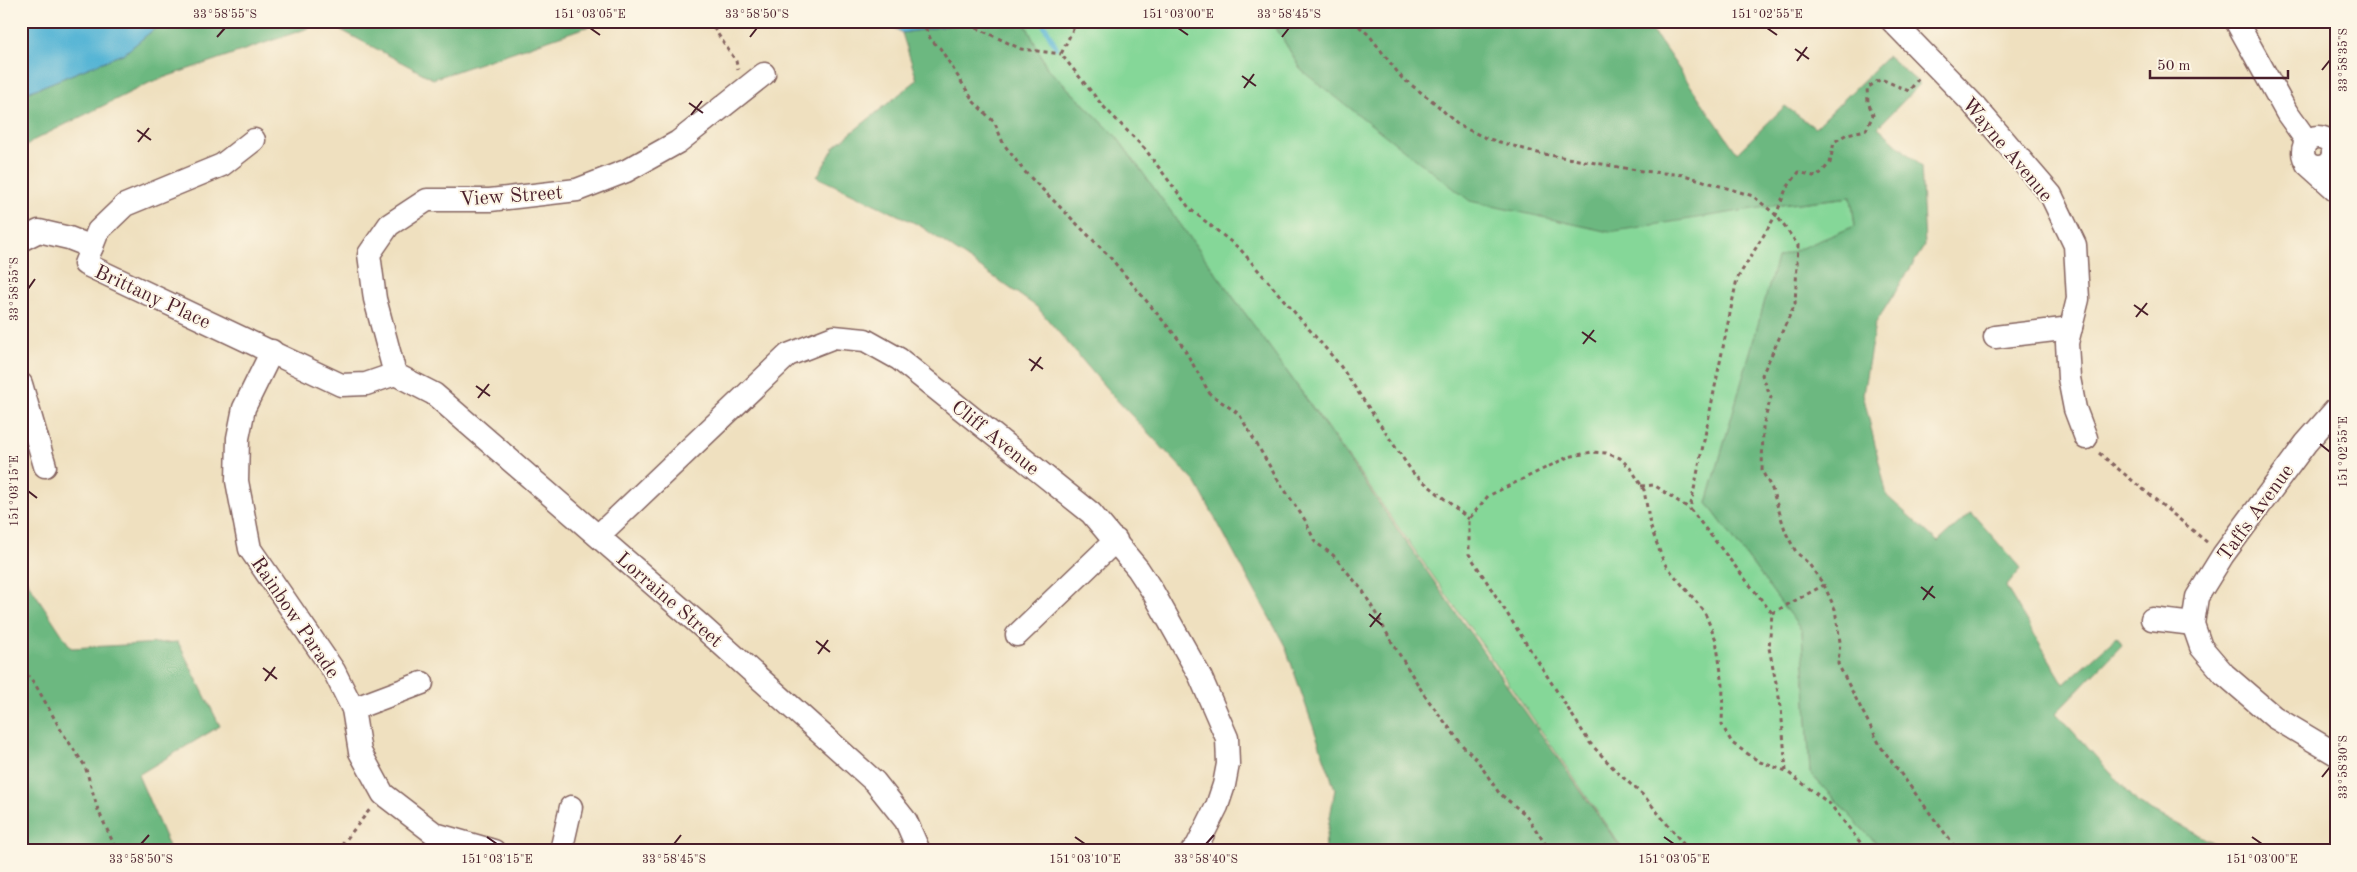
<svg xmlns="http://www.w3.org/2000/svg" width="2357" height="872" font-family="'Old Standard TT',serif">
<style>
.green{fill:#85d798;stroke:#687b62}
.forest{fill:#6cb880;stroke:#5b6c56}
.water{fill:#57b5d5;stroke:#506a80}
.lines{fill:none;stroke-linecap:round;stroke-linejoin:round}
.stream{stroke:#57b5d5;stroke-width:5.5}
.minor-casing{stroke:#84635f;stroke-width:25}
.path{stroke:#84635f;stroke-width:3;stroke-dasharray:4 4;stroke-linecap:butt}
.minor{stroke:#fff;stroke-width:22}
.ticks{fill:none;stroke:#4a1f2b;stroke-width:2}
.labels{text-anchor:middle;stroke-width:4;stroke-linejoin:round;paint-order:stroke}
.street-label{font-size:20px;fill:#4a1f2b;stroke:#fcf5e5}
.neatline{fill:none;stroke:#4a1f2b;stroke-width:2}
.ticks-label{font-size:12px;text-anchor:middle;fill:#4a1f2b}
</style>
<rect width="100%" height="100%" fill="#fcf5e5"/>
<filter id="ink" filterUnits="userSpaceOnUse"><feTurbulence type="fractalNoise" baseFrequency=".02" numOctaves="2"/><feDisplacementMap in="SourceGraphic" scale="10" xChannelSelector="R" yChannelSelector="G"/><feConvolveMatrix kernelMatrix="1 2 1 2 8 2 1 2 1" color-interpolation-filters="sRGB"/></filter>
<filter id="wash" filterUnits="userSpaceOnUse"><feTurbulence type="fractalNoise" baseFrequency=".0096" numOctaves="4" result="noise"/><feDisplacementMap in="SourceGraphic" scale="20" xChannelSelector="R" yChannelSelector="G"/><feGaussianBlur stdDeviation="1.12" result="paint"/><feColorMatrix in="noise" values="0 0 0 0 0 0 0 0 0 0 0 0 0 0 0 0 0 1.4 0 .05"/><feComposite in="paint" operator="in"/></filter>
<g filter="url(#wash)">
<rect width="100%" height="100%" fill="#efe0bf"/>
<polygon class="green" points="1024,21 1272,21 1302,71 1772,206 1851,197 1855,226 1777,259 1707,503 1802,631 1810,773 1883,851 1624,851 1485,649 1276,356 1116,136 1047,68"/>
<g class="forest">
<polygon points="164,21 604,21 433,79 326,22 151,82 34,140 21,151 21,95 125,53"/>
<polygon points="977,21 1024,21 1047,68 1116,136 1276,356 1623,851 1324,851 1335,789 1285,646 1196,483 1113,396 1037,307 919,225 817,177 835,146 917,80 902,33"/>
<polygon points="1272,21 1640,21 1657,37 1737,153 1785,106 1815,128 1888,56 1920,84 1878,127 1921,166 1925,245 1875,324 1863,394 1887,496 1938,542 1971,512 2021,569 2006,587 2064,684 2117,637 2122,645 2056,713 2139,804 2229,851 1883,851 1810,773 1802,631 1707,503 1777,258 1855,226 1851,197 1772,206 1609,232 1470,201 1302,71"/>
<polygon points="21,572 71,648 178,642 220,726 138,775 171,851 21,851"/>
</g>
<g class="water">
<polygon points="21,21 164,21 125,53 21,95"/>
<polygon points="883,21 977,21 902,33"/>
</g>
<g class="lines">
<polyline class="stream" points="1042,21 1056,47"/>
</g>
</g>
<g filter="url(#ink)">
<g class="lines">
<g class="minor-casing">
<g id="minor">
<polyline points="1892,21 1973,104 2051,195 2075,245 2078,299 2067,343 2069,378 2075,409 2086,438"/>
<polyline points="2236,21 2287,113 2307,141"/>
<circle cx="2318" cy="152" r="15"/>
<polyline points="254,140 222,165 125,205 98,231 85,264 341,385 366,384 395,374"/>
<polyline points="2307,164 2336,190"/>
<polyline points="21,240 39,231 69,238 92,247"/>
<polyline points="1995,337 2071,328"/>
<polyline points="272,351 244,408 238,438 237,481 250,549 334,671 353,709 360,752 383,794 435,834 494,851"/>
<polyline points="395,374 434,394 699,624 875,782 906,821 919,851"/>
<polyline points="395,374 375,299 369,254 389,225 427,200 490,200 577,190 626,171 678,142 764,74"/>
<polyline points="21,384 45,466"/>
<polyline points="2336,409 2306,443 2223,555 2197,597 2193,624 2201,647 2224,674 2274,717 2336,754"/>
<polyline points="598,536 788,355 834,337 865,340 899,359 1091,513 1138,569 1153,592 1200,676 1227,738 1228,764 1224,785 1217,806 1197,846 1192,851"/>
<polyline points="2152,619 2193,624"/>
<polyline points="1017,635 1116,540"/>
<polyline points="353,709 422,683"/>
<polyline points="561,851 571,807"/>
</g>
</g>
<g class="path">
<polyline points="709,21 736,61 738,70"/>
<polyline points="922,21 931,40 940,48 974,102 995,123 1003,143 1024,171 1109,256 1179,340 1210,394 1239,414 1276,477 1305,520 1315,542 1333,555 1363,591 1393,644 1425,696 1463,746 1477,760 1499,793 1526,815 1550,851"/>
<polyline points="962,21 1021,49 1061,54"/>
<polyline points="1077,21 1061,54 1102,105 1145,149 1190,209 1240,249 1339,364 1413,473 1469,519"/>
<polyline points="1353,21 1369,35 1402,78 1435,103 1458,125 1486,138 1538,153 1642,171 1684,175 1753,196 1776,215 1798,245 1795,304 1762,375 1771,397 1763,426 1762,471 1772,489 1786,533 1796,552 1809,564 1824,585 1835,609 1840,642 1838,664 1881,747 1958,851"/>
<polyline points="2099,453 2208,543"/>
<polyline points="1641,486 1654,485 1690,509"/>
<polyline points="1772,613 1824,585"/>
<polyline points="21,668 35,684 62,732 85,766 98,810 117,851"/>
<polyline points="1786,771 1781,707 1769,648 1772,613 1690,509 1737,279 1776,215 1786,189 1799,172 1817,177 1830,163 1834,142 1847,134 1866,130 1873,115 1868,102 1867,88 1881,79 1909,91 1919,78"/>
<polyline points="337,851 371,808"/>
<polyline points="1689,851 1645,797 1617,772 1590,743 1469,554 1469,519 1488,496 1568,457 1592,452 1606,453 1620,458 1632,470 1644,490 1650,525 1664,563 1704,611 1716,640 1723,685 1722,725 1732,743 1760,762 1786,771 1830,804 1867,851"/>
</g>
<use href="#minor" class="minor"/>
</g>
</g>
<path class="ticks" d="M590,28L600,35M1178,28L1188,35M1767,28L1777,35M217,37L225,28M750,37L757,28M1282,37L1289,28M1795,49L1809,59M1797,61L1807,47M2322,70L2330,60M1242,76L1256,86M1244,88L1254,74M689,103L703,113M691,115L702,101M137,130L151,140M138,142L149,128M28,289L35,279M2134,305L2148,315M2136,317L2147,303M1582,332L1596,342M1583,344L1594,330M1029,359L1043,369M1031,371L1041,357M476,386L490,396M478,398L489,384M2320,444L2330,452M28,491L37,498M1921,587L1935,598M1923,600L1933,586M1369,614L1382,625M1370,627L1381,613M816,641L830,652M818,654L828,640M263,668L277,679M265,681L275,667M2322,777L2330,767M487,837L497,844M1075,837L1085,844M1664,837L1674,844M2252,837L2262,844M141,844L149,835M674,844L681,835M1206,844L1214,835"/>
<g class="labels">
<g class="street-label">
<text transform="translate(2008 149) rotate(50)" y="7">Wayne Avenue</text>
<text transform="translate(511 195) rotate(-4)" y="7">View Street</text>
<text transform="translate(153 296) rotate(25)" y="7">Brittany Place</text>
<text transform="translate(996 437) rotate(39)" y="7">Cliff Avenue</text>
<text transform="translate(2255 512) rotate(-54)" y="7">Taffs Avenue</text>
<text transform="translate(670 599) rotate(41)" y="7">Lorraine Street</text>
<text transform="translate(296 617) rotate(56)" y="7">Rainbow Parade</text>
</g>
</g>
<rect width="2357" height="872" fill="none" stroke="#fcf5e5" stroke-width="55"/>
<path d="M2150 70v8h138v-8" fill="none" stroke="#4a1f2b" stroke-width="2.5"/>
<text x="2157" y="70" font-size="15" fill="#4a1f2b" stroke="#fcf5e5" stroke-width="4" paint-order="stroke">50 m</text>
<rect x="28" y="28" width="2302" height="816" class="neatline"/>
<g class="ticks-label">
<text x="225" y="18">33°58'55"S</text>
<text x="590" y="18">151°03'05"E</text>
<text x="757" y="18">33°58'50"S</text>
<text x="1178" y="18">151°03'00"E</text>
<text x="1289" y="18">33°58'45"S</text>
<text x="1767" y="18">151°02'55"E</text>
<text transform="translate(2343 60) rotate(-90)" y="4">33°58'35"S</text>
<text transform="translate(14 289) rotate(-90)" y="4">33°58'55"S</text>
<text transform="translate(2343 452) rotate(-90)" y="4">151°02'55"E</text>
<text transform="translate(14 491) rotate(-90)" y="4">151°03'15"E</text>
<text transform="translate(2343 767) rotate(-90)" y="4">33°58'30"S</text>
<text x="141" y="863">33°58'50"S</text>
<text x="497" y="863">151°03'15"E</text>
<text x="674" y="863">33°58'45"S</text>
<text x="1085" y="863">151°03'10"E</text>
<text x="1206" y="863">33°58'40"S</text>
<text x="1674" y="863">151°03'05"E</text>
<text x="2262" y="863">151°03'00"E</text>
</g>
</svg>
